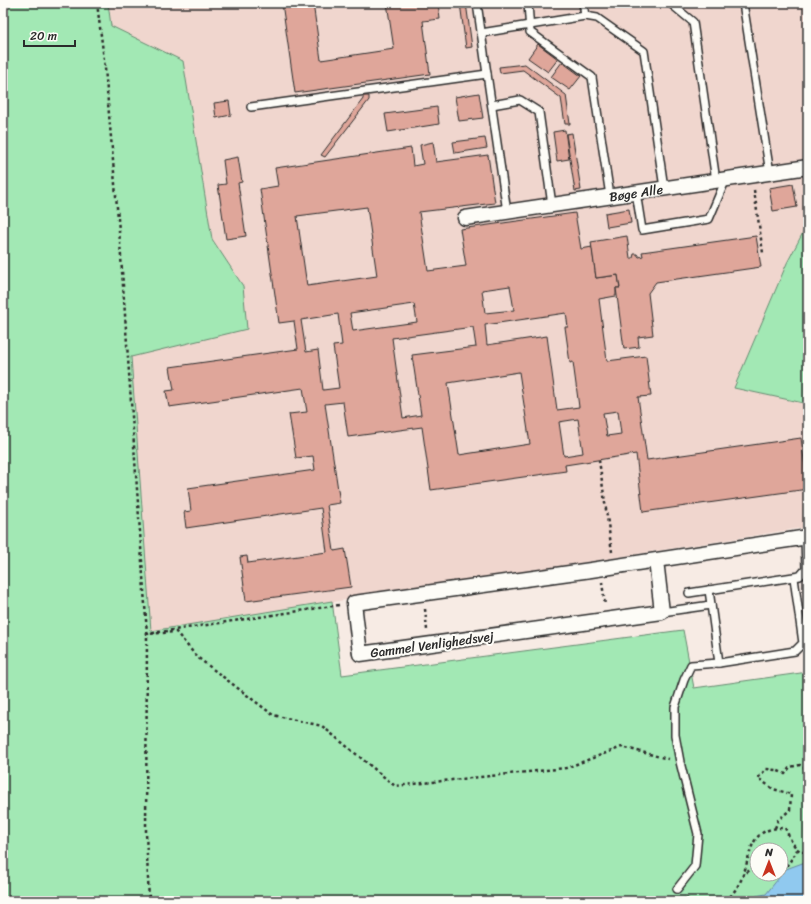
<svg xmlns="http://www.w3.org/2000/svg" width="811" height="904" font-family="Sriracha,sans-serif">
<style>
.built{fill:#f0d6ce}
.green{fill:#a2e8b4;stroke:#668a70;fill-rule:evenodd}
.water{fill:#90c9ef;stroke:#688aa1}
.building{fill:#dfa69a;stroke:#2b2b2b;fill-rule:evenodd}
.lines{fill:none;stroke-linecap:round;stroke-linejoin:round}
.service-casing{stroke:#2b2b2b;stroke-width:10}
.minor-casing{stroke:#2b2b2b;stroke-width:17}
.path{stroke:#2b2b2b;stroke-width:2.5;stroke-dasharray:3 3;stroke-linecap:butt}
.service{stroke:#fdfcf7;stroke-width:7}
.minor{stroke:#fdfcf7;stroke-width:14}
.labels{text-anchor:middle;stroke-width:4;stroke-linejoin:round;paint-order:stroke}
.street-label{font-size:13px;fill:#2b2b2b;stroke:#fdfcf7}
</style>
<rect width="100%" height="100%" fill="#f7ebe4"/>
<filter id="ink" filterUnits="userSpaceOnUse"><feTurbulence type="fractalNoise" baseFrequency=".025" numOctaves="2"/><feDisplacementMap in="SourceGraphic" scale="8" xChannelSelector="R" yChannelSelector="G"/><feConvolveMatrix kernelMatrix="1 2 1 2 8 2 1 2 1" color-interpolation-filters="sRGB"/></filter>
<g filter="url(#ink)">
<polygon class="built" points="108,3 807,3 808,223 787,263 734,388 808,404 808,527 150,631 131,357 111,26"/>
<g class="green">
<path d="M3,3H108L111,26L183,61L212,239L243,286L247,329L131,357L151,631L332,601L342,675L683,630L694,688L808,672V901H3ZM757,850H781V874H757Z"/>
<polygon points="808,223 808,404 734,388 787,263"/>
</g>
<polygon class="water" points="808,861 808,901 753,901 756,896 766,894 786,869"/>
<g class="building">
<polygon points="282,3 313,3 321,60 394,49 387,3 438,3 440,19 423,21 430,74 295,93"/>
<polygon points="441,3 466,3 472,47 466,48 460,3 442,6"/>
<polygon points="538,44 558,59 548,72 528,58"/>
<polygon points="562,62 581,76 570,90 551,77"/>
<polygon points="525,64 566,95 570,124 565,124 561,98 523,70 500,73 499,67"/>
<polygon points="479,93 483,118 459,121 455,97"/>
<polygon points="363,96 369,96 369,100 325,157 321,155 363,99"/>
<polygon points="229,101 231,115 216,118 214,103"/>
<polygon points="437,107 439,124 388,132 385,114"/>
<polygon points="565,130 569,159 557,161 553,132"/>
<polygon points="572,133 581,190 575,191 566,134"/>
<polygon points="485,138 487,148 455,153 453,142"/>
<path d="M433,142L436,162L488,155L495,203L419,212L428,271L466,266L460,229L575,213L581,249L592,247L596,278L618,275L620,288H616V296L599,299L607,361L646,356L651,396L638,397L647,460L801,438L808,489L643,512L636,454L565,465L566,471L431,490L422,427L348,437L343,402L325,404L340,503L327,505L334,551L345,549L351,587L246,601L240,557L247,556L248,563L327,552L321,508L186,528L184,512L191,511L188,488L315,470L313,456L296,458L289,414L307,412L303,388L169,407L166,391L174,390L170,367L298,349L294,321L279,323L260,189L278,186L275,168L411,148L413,166L423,164L420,145ZM367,207L377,276L307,286L297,216ZM510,286L514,310L485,313L482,290ZM414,304L417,322L353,331L350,313ZM566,313L568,327H565L570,363L573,362L579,407L557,410L547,336L487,345L485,325ZM338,314L342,345L333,346L339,388L323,390L318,350L306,352L301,320ZM473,327L476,347L412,355L421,415L403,418L392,338ZM519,372L530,444L459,455L448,383ZM618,411L621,434L607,436L603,413ZM578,419L583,453L564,456L559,422Z"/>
<polygon points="238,157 242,182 238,183 246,236 226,239 218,185 226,184 223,160"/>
<polygon points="793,184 797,207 773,211 769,188"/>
<polygon points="629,209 631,223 607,227 605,213"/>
<polygon points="627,236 630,258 633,258 634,254 637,254 639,257 643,256 642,252 756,236 761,267 656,282 648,293 653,335 638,337 639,347 624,349 616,288 620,288 618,275 596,278 591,242"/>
</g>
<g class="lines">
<g class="service-casing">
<g id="service">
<polyline points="528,3 530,32 592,77 610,196"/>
<polyline points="583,3 585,16 597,18 644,51 664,188"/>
<polyline points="670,3 693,22 716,181"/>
<polyline points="743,3 770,173"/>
<polyline points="481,33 585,16"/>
<polyline points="487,74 507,212"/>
<polyline points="492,105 520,100 539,112 552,205"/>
<polyline points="251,107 487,74 477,3"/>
<polyline points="636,192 642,230 709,219 726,179"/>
<polyline points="709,590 719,663 795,651 803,643 794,578"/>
<polyline points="689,593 800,576 806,569 805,538"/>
<polyline points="662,612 711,605"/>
<polyline points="677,889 695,866 698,834 680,762 675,735 675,707 684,680 691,665 719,663"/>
</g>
</g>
<g class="minor-casing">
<g id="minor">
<path id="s1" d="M465,218L808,167"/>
<polyline points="656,560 662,612 360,654 354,603 591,570 808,537"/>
</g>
</g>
<g class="path">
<polyline points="97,3 105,68 120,242 147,634 146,832 149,901"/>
<polyline points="754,190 763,253"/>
<polyline points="599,460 612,552"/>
<polyline points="602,582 605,605"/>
<polyline points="339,605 147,634 176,632 197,657 273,715 322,726 395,786 566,768 622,747 668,759"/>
<polyline points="425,609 427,630"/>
<polyline points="775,828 778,820 790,810 791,794 773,789 758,778 766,769 776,770 785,774 790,767 800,765 808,770"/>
<polyline points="781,867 784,868 789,863 797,850"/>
<polyline points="742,876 750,870 757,867"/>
<polyline points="686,898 691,901"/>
<path d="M726,901C732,895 738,887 742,878C752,853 748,827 785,828C790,838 795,854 808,852"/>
</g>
<use href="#service" class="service"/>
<use href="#minor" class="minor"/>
</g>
</g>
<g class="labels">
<g class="street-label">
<text dy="5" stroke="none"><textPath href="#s1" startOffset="173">Bøge Alle</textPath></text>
<text transform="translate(432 644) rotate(-8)" y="5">Gammel Venlighedsvej</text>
</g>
</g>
<rect width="811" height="904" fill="none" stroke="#fdfcf7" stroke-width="16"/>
<rect x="8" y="8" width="795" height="888" fill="none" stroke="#2b2b2b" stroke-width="1.5" filter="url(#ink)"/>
<g transform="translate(769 862)"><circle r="19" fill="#fdfcf7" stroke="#a9a8a5"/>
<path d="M0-3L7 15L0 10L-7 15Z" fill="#c8321e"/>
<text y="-6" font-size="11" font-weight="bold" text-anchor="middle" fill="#2b2b2b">N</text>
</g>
<path d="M24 40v6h51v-6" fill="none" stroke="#2b2b2b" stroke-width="2"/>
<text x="30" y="40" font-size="12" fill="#2b2b2b" stroke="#fdfcf7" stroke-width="3" paint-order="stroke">20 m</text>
</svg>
